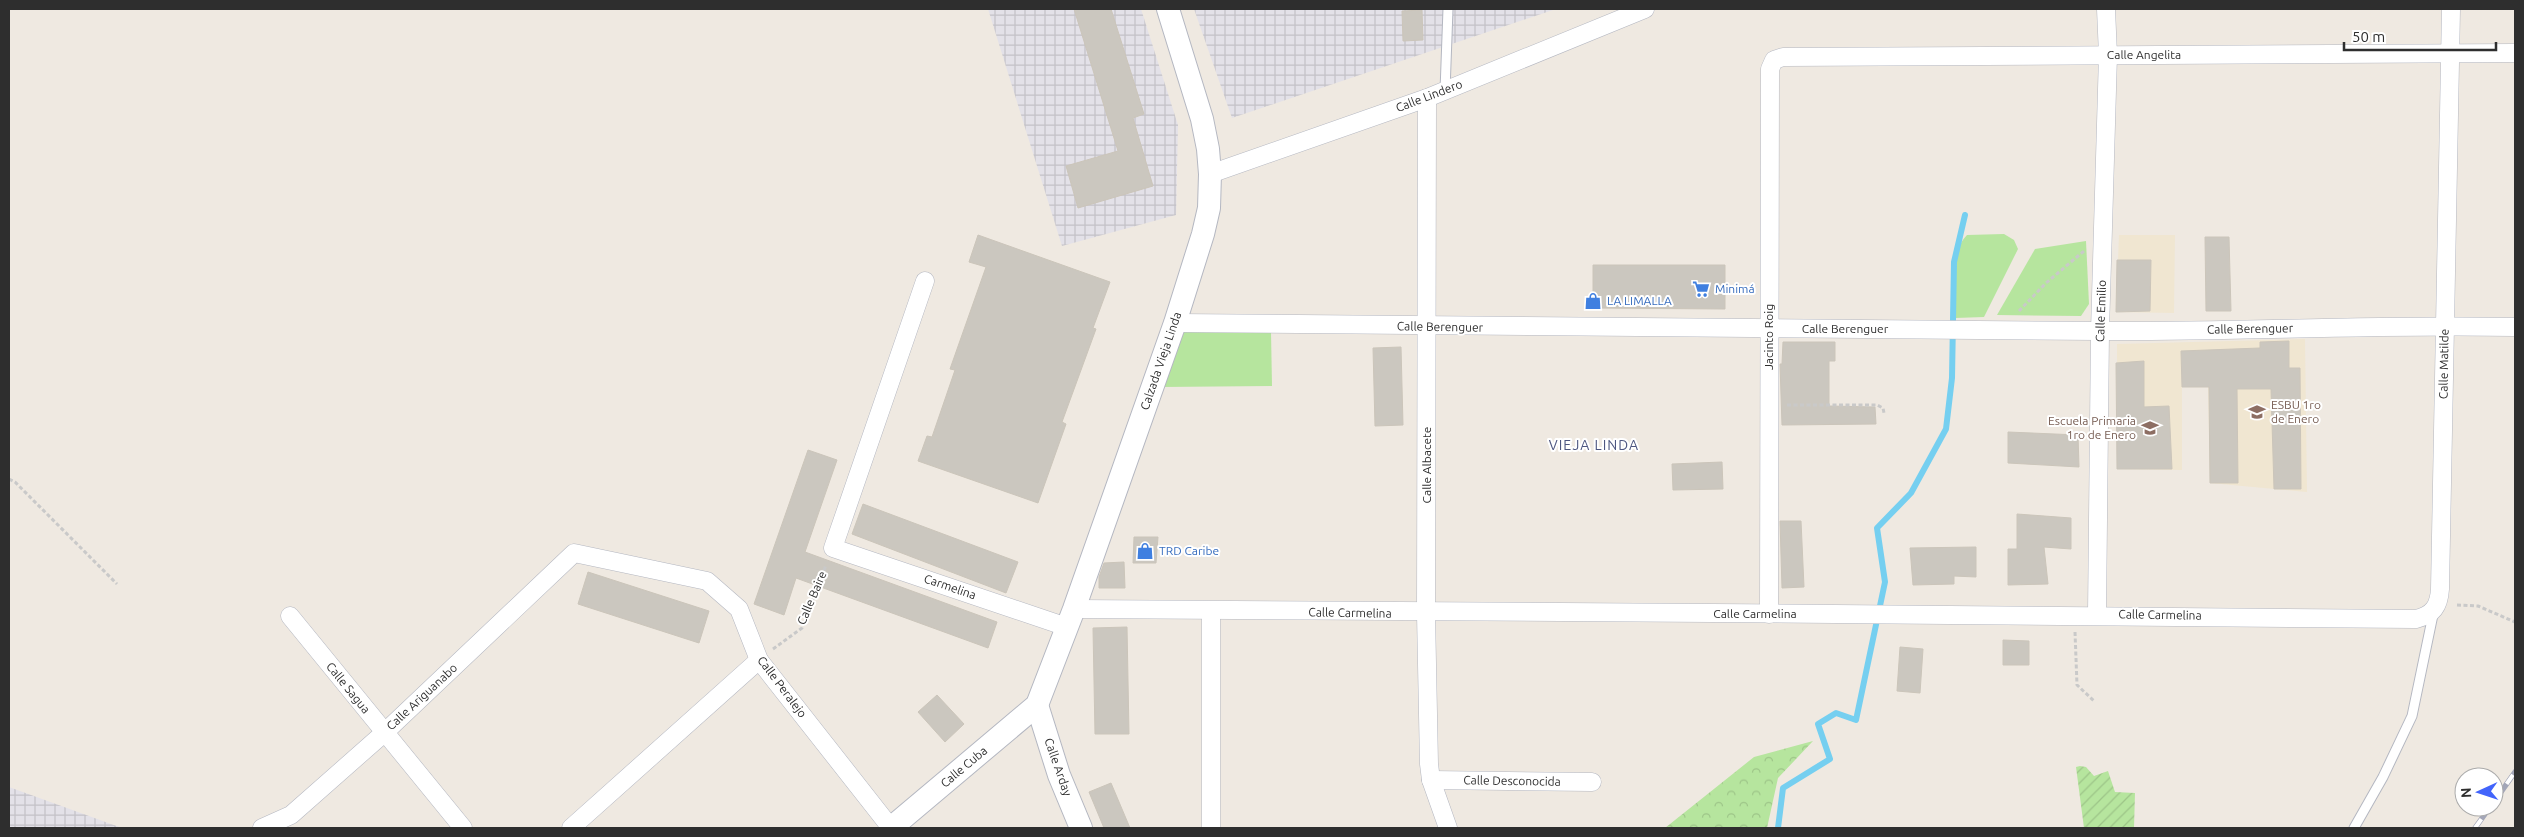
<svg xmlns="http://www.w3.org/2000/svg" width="2524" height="837" font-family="Ubuntu,sans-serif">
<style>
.industrial{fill:url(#industrial-grid)}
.education{fill:#f0e6d1}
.forest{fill:url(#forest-crowns)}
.park{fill:#b6e59e}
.garden{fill:url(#garden-furrows)}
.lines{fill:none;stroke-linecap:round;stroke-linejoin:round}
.stream{stroke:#75cff0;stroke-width:6}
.building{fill:#cbc7bf;stroke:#cbc5ba}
.service-casing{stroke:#b4b7c1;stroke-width:11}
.minor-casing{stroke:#b4b7c1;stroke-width:19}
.tertiary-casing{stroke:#b4b7c1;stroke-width:24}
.path{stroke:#c9c9c9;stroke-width:3;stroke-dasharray:4 2.5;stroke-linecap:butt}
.service{stroke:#fff;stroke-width:9}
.minor{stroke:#fff;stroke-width:18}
.tertiary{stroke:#fff;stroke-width:22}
.rail-casing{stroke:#a3a6b8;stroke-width:5.5}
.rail{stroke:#fff;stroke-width:4;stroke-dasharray:11;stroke-linecap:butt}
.labels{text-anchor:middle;stroke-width:4;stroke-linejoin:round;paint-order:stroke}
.street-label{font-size:12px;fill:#2e2e2e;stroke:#fff}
.shop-label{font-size:12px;fill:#366cbe;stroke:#fff;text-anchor:start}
.education-label{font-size:12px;fill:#785e54;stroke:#fff;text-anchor:start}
.neighbourhood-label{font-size:14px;letter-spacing:1px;fill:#4d5680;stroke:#fff}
</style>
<defs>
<pattern id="industrial-grid" width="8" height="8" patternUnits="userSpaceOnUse" patternTransform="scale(1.25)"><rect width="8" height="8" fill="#e3e1e8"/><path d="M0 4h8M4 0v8" fill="none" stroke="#c3c1c7"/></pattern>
<pattern id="forest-crowns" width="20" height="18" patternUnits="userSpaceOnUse" patternTransform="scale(1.25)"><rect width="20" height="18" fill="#b6e59e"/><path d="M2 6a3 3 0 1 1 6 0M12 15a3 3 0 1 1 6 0" fill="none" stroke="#9dc588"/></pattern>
<pattern id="garden-furrows" width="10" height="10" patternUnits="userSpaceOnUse" patternTransform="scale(1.25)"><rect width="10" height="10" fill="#b6e59e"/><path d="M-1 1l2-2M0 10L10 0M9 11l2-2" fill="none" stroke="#9dc588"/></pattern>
</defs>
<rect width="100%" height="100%" fill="#efe9e1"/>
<g class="industrial">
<polygon points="988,9 1141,9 1178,125 1176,215 1062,246"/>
<polygon points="1194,9 1556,9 1232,118"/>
<polygon points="9,787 122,828 9,828"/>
</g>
<g class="education">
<polygon points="2119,235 2175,235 2174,313 2116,312"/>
<polygon points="2305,339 2307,492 2210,483 2208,387 2182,387 2182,470 2117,469 2117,344"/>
</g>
<polygon class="forest" points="1813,741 1778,778 1767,828 1665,828 1754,757"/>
<g class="park">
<path d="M2004,234L2014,240L2018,249L1984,317L1955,318C1955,294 1948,254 1967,235Z"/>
<polygon points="2086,241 2089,304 2081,316 1997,315 2035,249"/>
<polygon points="1177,331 1271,332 1272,386 1161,387"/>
</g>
<polygon class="garden" points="2080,766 2086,767 2094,776 2108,771 2115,792 2135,793 2134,828 2084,828 2076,767"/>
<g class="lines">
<polyline class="stream" points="1778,828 1783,788 1830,759 1818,724 1836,713 1856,720 1885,582 1877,528 1911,493 1946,429 1952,378 1954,262 1965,215"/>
</g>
<g class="building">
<polygon points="1074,9 1111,9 1144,114 1133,118 1153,186 1078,208 1066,166 1118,151"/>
<polygon points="1422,10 1423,40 1403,41 1402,11"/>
<polygon points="978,235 1110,282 1093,328 1096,329 1062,422 1066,424 1038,503 918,461 927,436 932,437 955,370 950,369 986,267 969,262"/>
<polygon points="2205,237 2229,237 2231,311 2206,311"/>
<polygon points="2117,260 2151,260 2150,311 2116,312"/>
<polygon points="1593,265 1725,265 1725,309 1593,308"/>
<polygon points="2289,341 2289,368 2300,368 2301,489 2274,489 2271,389 2237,389 2238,483 2210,483 2209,387 2182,387 2181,351 2260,348 2260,342"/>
<polygon points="1783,342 1835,342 1835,361 1829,361 1829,406 1875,407 1876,424 1782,425 1780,364 1782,364"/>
<polygon points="1401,347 1403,425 1375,426 1373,348"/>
<polygon points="2144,361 2144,407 2169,406 2172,469 2117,469 2116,363"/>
<polygon points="2008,432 2078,435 2079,467 2008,463"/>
<polygon points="808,450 837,460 805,552 997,622 988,648 796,578 784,615 754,604"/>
<polygon points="1722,462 1723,489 1673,490 1672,464"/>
<polygon points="863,504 1018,562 1006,593 852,534"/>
<polygon points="2017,514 2071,518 2071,549 2044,547 2048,584 2008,585 2008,549 2017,549"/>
<polygon points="1780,521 1801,521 1804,587 1782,588"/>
<polygon points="1134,537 1158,537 1156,563 1133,563"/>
<polygon points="1976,547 1976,577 1954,576 1954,584 1913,585 1910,548"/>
<polygon points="1124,562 1125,588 1099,588 1099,577 1104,563"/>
<polygon points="588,572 709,611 699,643 578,604"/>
<polygon points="1127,627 1129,734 1095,734 1093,628"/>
<polygon points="2003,640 2029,641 2029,665 2003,665"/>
<polygon points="1900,647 1923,649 1920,693 1897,691"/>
<polygon points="937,695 964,724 945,742 918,712"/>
<polygon points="1111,783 1130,828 1104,828 1089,792"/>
</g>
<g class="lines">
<g class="service-casing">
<g id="service">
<polyline points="1445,91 1448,9"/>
<polyline points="2354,828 2383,777 2412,716 2434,610"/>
</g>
</g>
<g class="minor-casing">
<g id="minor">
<polyline points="1427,98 1426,614 1429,764 1431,780 1448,828"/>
<polyline points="1210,174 1427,98 1645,9"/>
<polyline points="925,281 833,548 1067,627"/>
<path d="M1175,323C1482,328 1790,328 2098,331C2237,332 2376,324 2515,327"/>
<path d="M1074,609C1521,614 1969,612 2416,619C2433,615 2439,606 2440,589L2451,9"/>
<polyline points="1769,614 1770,69 1774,60 1783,57 2515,53"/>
<polyline points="2097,614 2100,331 2108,55 2106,9"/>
<polyline points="290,616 463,828"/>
<polyline points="1431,780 1592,782"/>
<polyline points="262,828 291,815 384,733 574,553 707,581 739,609 759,660 891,828"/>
<polyline points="571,828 759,660"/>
<polyline points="1211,828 1211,611"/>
</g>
</g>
<g class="tertiary-casing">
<g id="tertiary">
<polyline points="1037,705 1059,775 1081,828"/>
<polyline points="891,828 1037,705 1074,609 1175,323 1203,234 1209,208 1210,174 1208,149 1202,119 1168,9"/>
</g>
</g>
<g class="path">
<polyline points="2019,311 2046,283 2084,251"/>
<polyline points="1787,405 1877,405 1883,408 1884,413"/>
<polyline points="9,479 15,482 117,584"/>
<polyline points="2457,605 2478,606 2515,622"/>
<polyline points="2075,632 2077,685 2094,701"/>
<polyline points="773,649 802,628 826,565"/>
</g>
<use href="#service" class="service"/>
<use href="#minor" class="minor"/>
<use href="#tertiary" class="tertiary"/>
<g class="rail-casing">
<g id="rail">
<polyline points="2494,802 2515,772"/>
<polyline points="2475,828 2490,807"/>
</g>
</g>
<use href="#rail" class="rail"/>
</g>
<defs>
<g id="supermarket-bare" transform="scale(1.35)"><path d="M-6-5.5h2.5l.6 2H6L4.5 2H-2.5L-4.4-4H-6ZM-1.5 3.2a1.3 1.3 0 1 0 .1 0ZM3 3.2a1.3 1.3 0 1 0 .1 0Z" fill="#3f7fe0" stroke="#fff" stroke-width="2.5" paint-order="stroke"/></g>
<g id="shop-bare" transform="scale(1.35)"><path d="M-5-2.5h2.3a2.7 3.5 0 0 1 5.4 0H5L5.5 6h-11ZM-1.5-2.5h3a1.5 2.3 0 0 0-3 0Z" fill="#3f7fe0" stroke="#fff" stroke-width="2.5" paint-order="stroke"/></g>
<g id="school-bare" transform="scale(1.35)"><path d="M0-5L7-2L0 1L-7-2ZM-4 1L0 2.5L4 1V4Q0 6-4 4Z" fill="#8d6e63" stroke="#fff" stroke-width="2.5" paint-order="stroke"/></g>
</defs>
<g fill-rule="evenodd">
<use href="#supermarket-bare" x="1701" y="289"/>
<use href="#shop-bare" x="1593" y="301"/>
<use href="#school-bare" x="2257" y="412"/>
<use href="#school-bare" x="2150" y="428"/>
<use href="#shop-bare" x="1145" y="551"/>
</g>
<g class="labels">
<g class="street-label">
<text x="2144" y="59">Calle Angelita</text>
<text transform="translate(1429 96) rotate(-21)" y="4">Calle Lindero</text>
<text transform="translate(2101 311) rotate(-88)" y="4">Calle Emilio</text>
<text transform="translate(1440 327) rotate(1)" y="4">Calle Berenguer</text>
<text x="1845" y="333">Calle Berenguer</text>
<text transform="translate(2250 329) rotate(-1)" y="4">Calle Berenguer</text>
<text transform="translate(1769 337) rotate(-90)" y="4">Jacinto Roig</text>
<text transform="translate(1161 361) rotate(-71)" y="4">Calzada Vieja Linda</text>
<text transform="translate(2444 364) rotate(-89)" y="4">Calle Matilde</text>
<text transform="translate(1427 465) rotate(-90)" y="4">Calle Albacete</text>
<text transform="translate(950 587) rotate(19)" y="4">Carmelina</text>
<text transform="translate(812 598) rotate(-67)" y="4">Calle Baire</text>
<text transform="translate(1350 613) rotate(1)" y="4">Calle Carmelina</text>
<text x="1755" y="618">Calle Carmelina</text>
<text transform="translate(2160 615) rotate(1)" y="4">Calle Carmelina</text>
<text transform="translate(782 687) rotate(53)" y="4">Calle Peralejo</text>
<text transform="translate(348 688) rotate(51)" y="4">Calle Sagua</text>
<text transform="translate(422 697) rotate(-43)" y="4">Calle Ariguanabo</text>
<text transform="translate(964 767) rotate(-40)" y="4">Calle Cuba</text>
<text transform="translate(1058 767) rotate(71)" y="4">Calle Arday</text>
<text transform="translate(1512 781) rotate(1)" y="4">Calle Desconocida</text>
</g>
<g class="shop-label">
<text x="1715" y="293">Minimá</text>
<text x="1607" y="305">LA LIMALLA</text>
<text x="1159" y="555">TRD Caribe</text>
</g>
<g class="education-label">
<text x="2271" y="409">ESBU 1ro<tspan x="2271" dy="14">de Enero</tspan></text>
<text x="2136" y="425" text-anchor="end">Escuela Primaria<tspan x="2136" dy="14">1ro de Enero</tspan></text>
</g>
<g class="neighbourhood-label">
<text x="1594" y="450">VIEJA LINDA</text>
</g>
</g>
<rect width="2524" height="837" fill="none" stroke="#2e2e2e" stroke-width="20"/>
<g transform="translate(2479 792) rotate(267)"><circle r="24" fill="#ffffff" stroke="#ababab"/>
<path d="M0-4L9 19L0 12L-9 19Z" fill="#4264fb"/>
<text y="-8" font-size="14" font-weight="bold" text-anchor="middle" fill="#2e2e2e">N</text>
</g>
<path d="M2344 42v8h152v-8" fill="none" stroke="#2e2e2e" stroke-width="2.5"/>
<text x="2352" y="42" font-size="15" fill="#2e2e2e" stroke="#ffffff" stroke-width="4" paint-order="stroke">50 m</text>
</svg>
